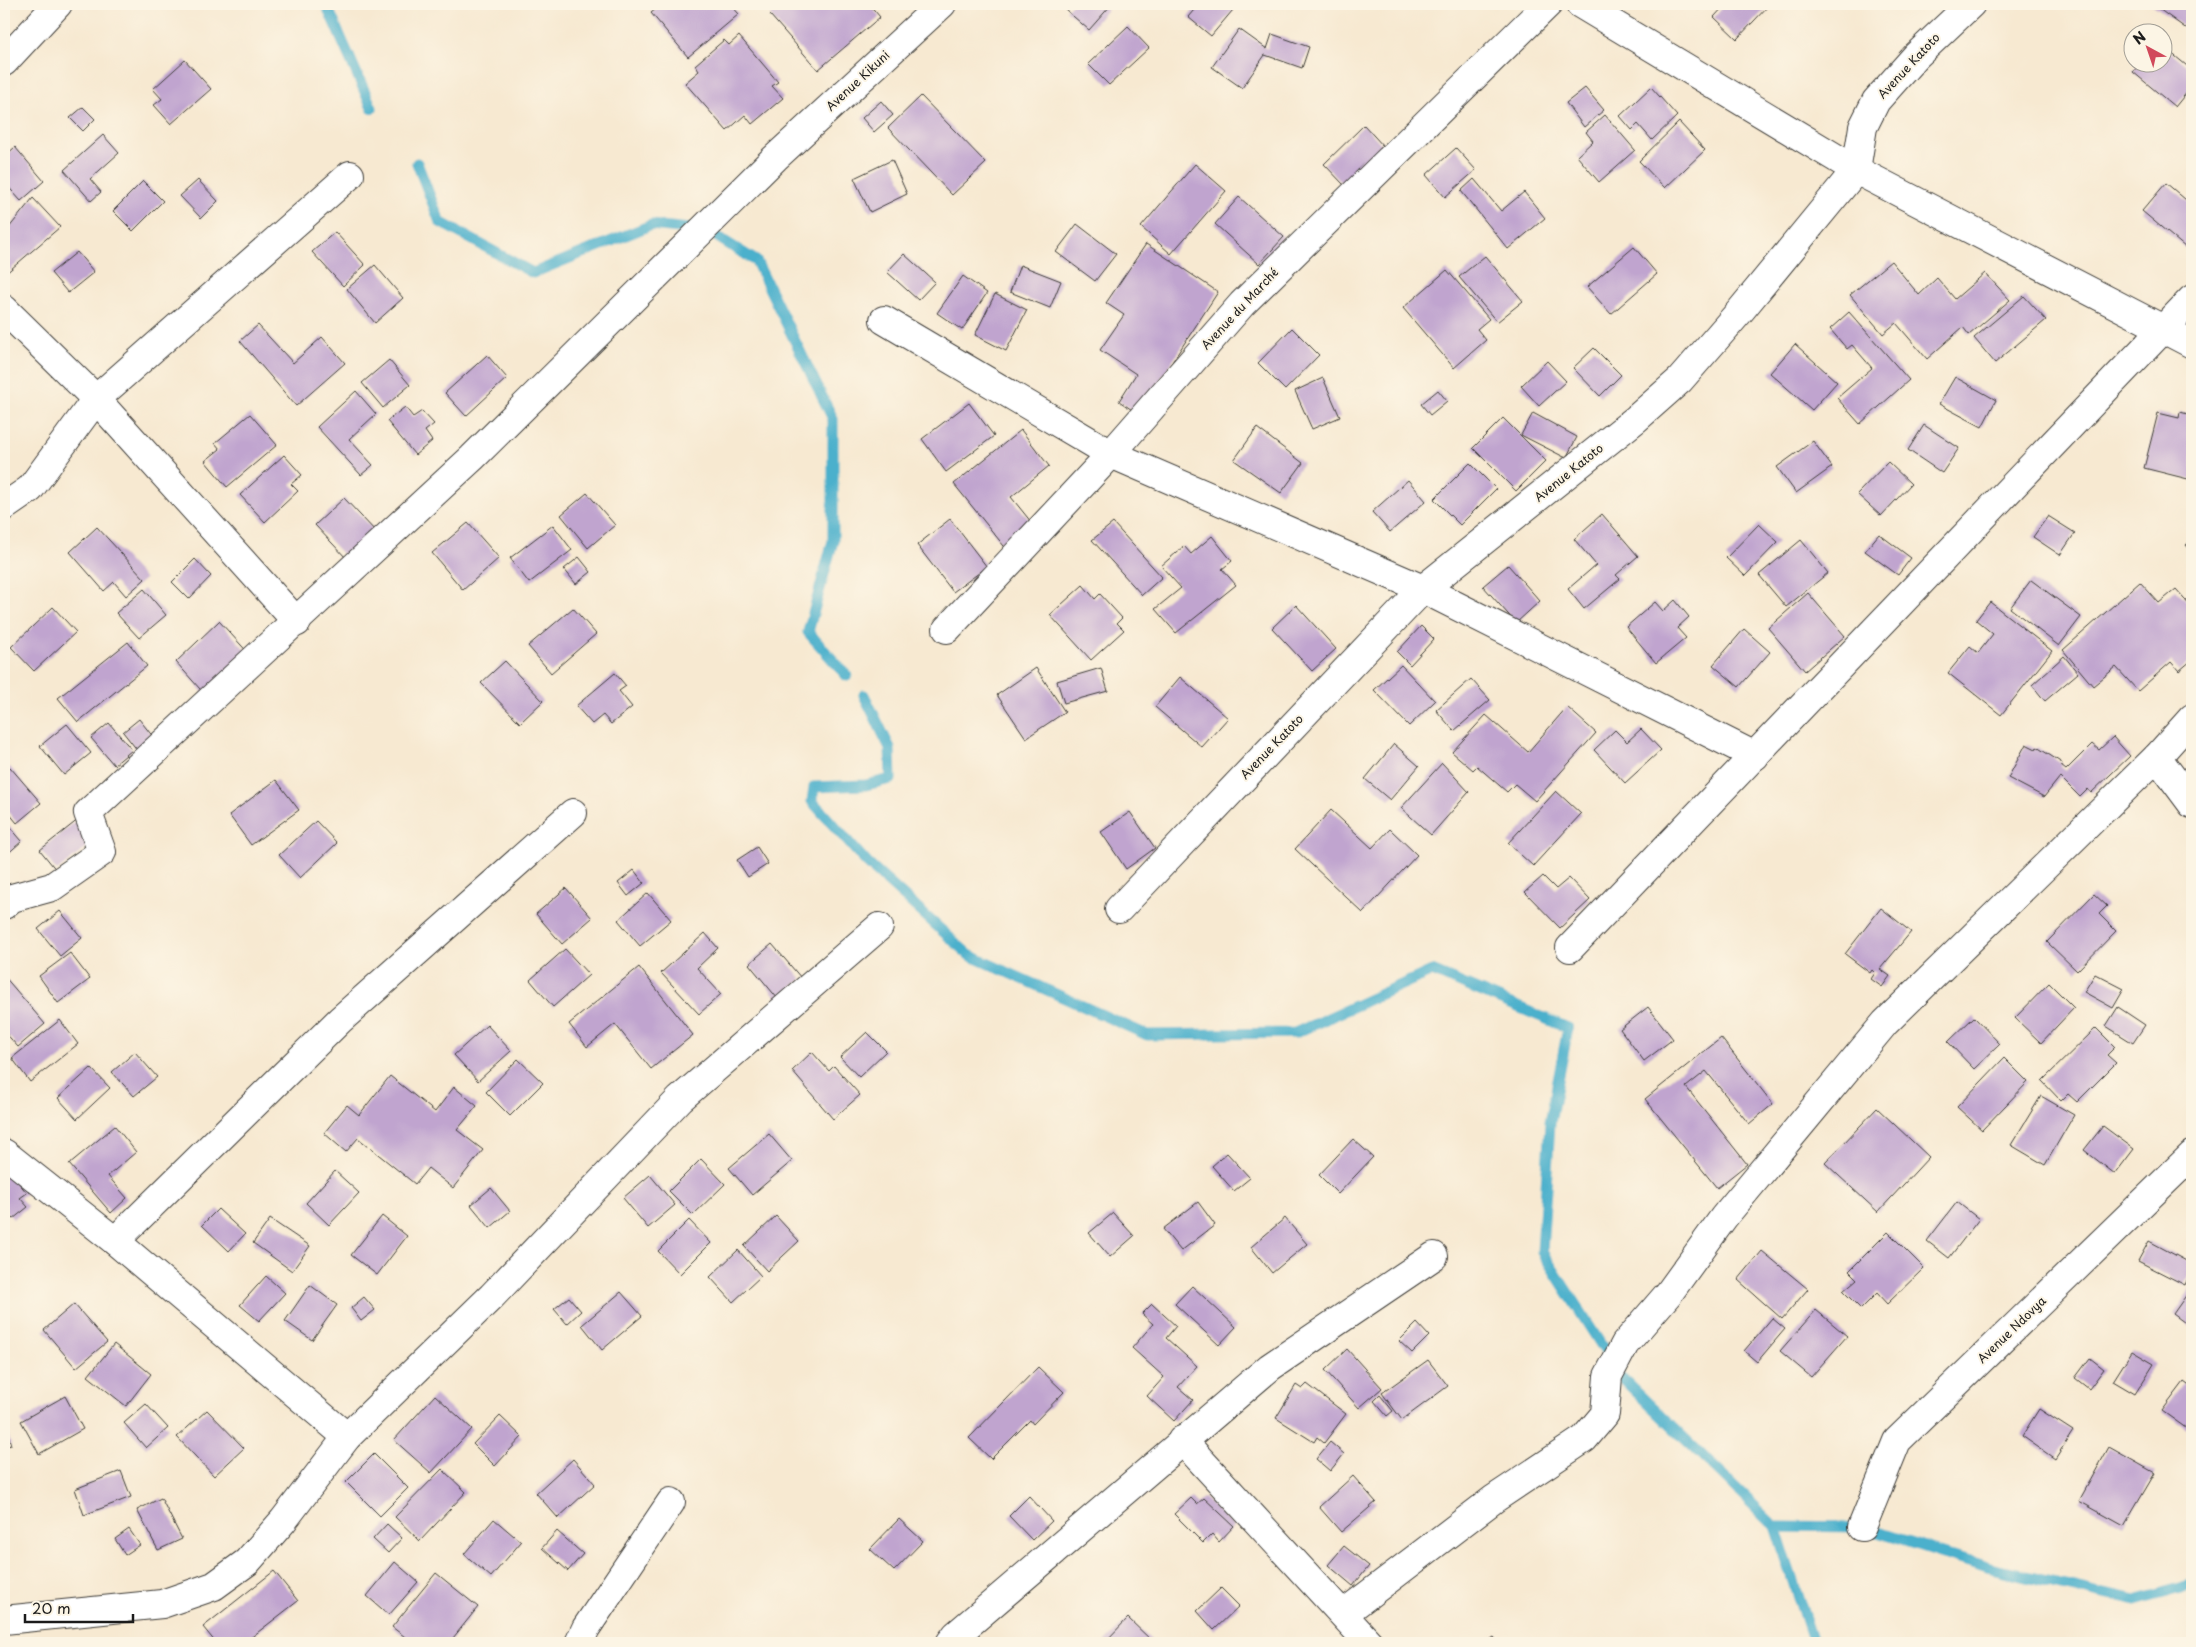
<svg xmlns="http://www.w3.org/2000/svg" width="2196" height="1647" font-family="'Playpen Sans',sans-serif">
<style>
.lines{fill:none;stroke-linecap:round;stroke-linejoin:round}
.stream{stroke:#4cb0cc;stroke-width:11}
.building{fill:#c0a4cf}
.street-casing{stroke:#3d3b37;stroke-width:30}
.street{stroke:#fff;stroke-width:28}
.labels{text-anchor:middle;stroke-width:4;stroke-linejoin:round;paint-order:stroke}
.street-label{font-size:12px;fill:#1c1c1c;stroke:#fcf5e5}
</style>
<rect width="100%" height="100%" fill="#fcf5e5"/>
<filter id="ink" filterUnits="userSpaceOnUse"><feTurbulence type="fractalNoise" baseFrequency=".02" numOctaves="2"/><feDisplacementMap in="SourceGraphic" scale="10" xChannelSelector="R" yChannelSelector="G"/><feConvolveMatrix kernelMatrix="1 2 1 2 8 2 1 2 1" color-interpolation-filters="sRGB"/></filter>
<filter id="wash" filterUnits="userSpaceOnUse"><feTurbulence type="fractalNoise" baseFrequency=".0096" numOctaves="4" result="noise"/><feDisplacementMap in="SourceGraphic" scale="20" xChannelSelector="R" yChannelSelector="G"/><feGaussianBlur stdDeviation="1.12" result="paint"/><feColorMatrix in="noise" values="0 0 0 0 0 0 0 0 0 0 0 0 0 0 0 0 0 1.4 0 .05"/><feComposite in="paint" operator="in"/></filter>
<g filter="url(#wash)">
<rect width="100%" height="100%" fill="#f7e9d1"/>
<g class="lines">
<g class="stream">
<polyline points="326,4 372,108"/>
<polyline points="417,163 440,222 533,273 651,225 689,229"/>
<polyline points="716,236 756,261 833,419 833,541 808,632 847,676"/>
<polyline points="864,695 890,748 891,779 866,785 814,787 812,801 867,863 969,955 1147,1035 1295,1033 1432,971 1568,1028 1550,1123 1542,1252 1607,1354"/>
<polyline points="1622,1378 1775,1526 1813,1643"/>
<polyline points="1775,1526 1862,1527 1991,1568 2135,1601 2192,1585"/>
</g>
</g>
<g id="blocks">
<g class="building">
<polygon points="662,4 730,4 739,14 688,57 651,13"/>
<polygon points="771,4 869,4 880,17 818,70 770,15 776,9"/>
<polygon points="1072,4 1112,4 1089,30 1066,10"/>
<polygon points="1199,4 1238,4 1211,36 1188,17"/>
<polygon points="1726,4 1770,4 1737,39 1714,17"/>
<polygon points="2152,4 2192,4 2192,24 2188,30"/>
<polygon points="1128,26 1149,48 1109,85 1088,64"/>
<polygon points="1239,29 1267,49 1272,34 1309,47 1302,68 1265,55 1242,88 1212,67"/>
<polygon points="739,36 778,82 772,86 783,98 752,124 745,115 727,131 685,83 699,71 695,65 724,40 729,45"/>
<polygon points="2164,47 2192,70 2192,86 2175,107 2133,72 2141,62 2164,62"/>
<polygon points="185,60 211,89 171,124 154,105 162,99 153,89"/>
<polygon points="1651,87 1677,116 1652,140 1638,124 1632,130 1620,116"/>
<polygon points="1585,88 1604,110 1584,127 1566,103"/>
<polygon points="921,96 986,163 952,195 888,128"/>
<polygon points="881,101 893,115 874,132 862,118"/>
<polygon points="83,107 95,119 83,131 70,118"/>
<polygon points="1605,115 1635,150 1599,182 1577,156 1593,141 1586,132"/>
<polygon points="1679,122 1705,150 1665,188 1639,161"/>
<polygon points="1364,125 1384,147 1344,185 1324,164"/>
<polygon points="103,135 119,153 90,179 101,192 91,201 64,170"/>
<polygon points="15,147 44,181 21,201 4,182 4,157"/>
<polygon points="1456,148 1476,170 1445,197 1426,175"/>
<polygon points="892,160 907,194 870,212 854,178"/>
<polygon points="1195,164 1226,191 1171,254 1141,227"/>
<polygon points="1474,179 1501,211 1524,192 1545,218 1508,249 1461,191"/>
<polygon points="198,180 218,201 201,218 180,196"/>
<polygon points="143,181 163,201 133,231 113,211"/>
<polygon points="2166,183 2192,205 2192,253 2142,211"/>
<polygon points="1239,197 1284,237 1259,264 1215,224"/>
<polygon points="33,198 60,227 4,275 4,234"/>
<polygon points="1077,224 1116,254 1095,281 1056,252"/>
<polygon points="335,232 365,265 343,286 312,252"/>
<polygon points="1146,244 1218,292 1138,414 1119,401 1136,374 1100,350 1124,315 1106,303"/>
<polygon points="1634,247 1657,274 1611,314 1587,287"/>
<polygon points="77,252 94,272 68,293 51,273"/>
<polygon points="904,254 935,282 918,300 887,272"/>
<polygon points="1485,256 1523,301 1497,322 1459,277"/>
<polygon points="1891,261 1919,295 1937,278 1955,299 1985,273 2010,300 1969,335 1963,327 1927,359 1896,323 1883,334 1850,295"/>
<polygon points="375,265 403,298 375,323 347,289"/>
<polygon points="1020,265 1061,281 1050,308 1010,292"/>
<polygon points="1447,270 1489,319 1477,329 1486,340 1454,368 1403,308"/>
<polygon points="963,276 987,293 962,330 937,313"/>
<polygon points="995,294 1027,310 1006,351 975,335"/>
<polygon points="2024,296 2046,320 1995,363 1974,338"/>
<polygon points="1849,312 1909,380 1860,424 1837,398 1872,368 1852,345 1847,349 1830,329"/>
<polygon points="258,325 293,363 322,337 345,363 296,406 240,341"/>
<polygon points="1292,328 1319,355 1285,390 1258,363"/>
<polygon points="1795,344 1837,382 1812,410 1770,373"/>
<polygon points="1594,348 1621,375 1600,396 1573,368"/>
<polygon points="487,355 507,378 466,416 445,393"/>
<polygon points="389,360 410,385 383,408 362,383"/>
<polygon points="1547,361 1566,381 1539,406 1521,386"/>
<polygon points="1955,377 1996,400 1982,427 1939,404"/>
<polygon points="1323,378 1340,417 1312,429 1295,391"/>
<polygon points="1438,390 1447,401 1430,415 1421,404"/>
<polygon points="356,391 376,414 349,439 373,465 361,475 317,427"/>
<polygon points="969,403 994,436 946,472 922,439"/>
<polygon points="405,407 413,417 422,411 434,424 425,431 432,441 415,455 387,421"/>
<polygon points="2180,412 2192,415 2192,480 2144,468 2158,413 2179,418"/>
<polygon points="1533,413 1577,437 1566,458 1521,435"/>
<polygon points="250,414 277,445 227,487 205,461 220,449 215,443"/>
<polygon points="1503,418 1546,461 1516,491 1473,448"/>
<polygon points="1924,425 1959,448 1942,473 1908,450"/>
<polygon points="1257,428 1303,463 1281,493 1234,460"/>
<polygon points="1021,430 1049,466 1011,497 1040,533 1012,556 954,484"/>
<polygon points="1813,441 1832,467 1796,493 1777,467"/>
<polygon points="284,455 302,475 291,484 298,491 265,522 240,495"/>
<polygon points="1888,462 1911,484 1881,516 1857,494"/>
<polygon points="1470,463 1496,489 1460,525 1434,499"/>
<polygon points="1408,480 1426,501 1390,532 1372,512"/>
<polygon points="587,493 615,525 588,548 561,515"/>
<polygon points="344,498 377,533 348,560 315,525"/>
<polygon points="1602,514 1638,556 1616,575 1620,579 1584,609 1568,589 1596,565 1574,539"/>
<polygon points="2048,516 2075,533 2060,555 2033,537"/>
<polygon points="950,519 987,567 953,592 917,545"/>
<polygon points="468,523 499,558 463,590 432,553"/>
<polygon points="1113,523 1162,577 1142,595 1092,540"/>
<polygon points="1759,524 1778,542 1745,576 1726,558"/>
<polygon points="553,525 572,550 529,583 510,558"/>
<polygon points="97,527 145,579 126,596 114,582 104,591 70,552"/>
<polygon points="1879,534 1911,558 1898,575 1865,551"/>
<polygon points="1212,536 1232,561 1222,569 1236,585 1176,633 1155,609 1181,588 1161,566 1184,546 1191,554"/>
<polygon points="2192,539 2192,552 2186,545"/>
<polygon points="1801,540 1828,573 1786,607 1759,575"/>
<polygon points="579,557 591,572 576,584 564,569"/>
<polygon points="195,559 211,576 189,599 172,582"/>
<polygon points="1508,565 1540,601 1516,623 1483,586"/>
<polygon points="2031,580 2081,617 2059,646 2010,608"/>
<polygon points="2140,582 2159,603 2176,589 2192,607 2192,660 2179,671 2171,662 2138,691 2116,667 2093,686 2063,650"/>
<polygon points="1083,585 1095,599 1100,594 1122,618 1117,623 1124,630 1091,660 1050,615"/>
<polygon points="144,589 166,615 139,638 116,613"/>
<polygon points="1808,593 1845,636 1805,671 1768,628"/>
<polygon points="1675,600 1689,617 1677,628 1686,638 1656,663 1626,627 1655,602 1663,611"/>
<polygon points="1990,602 2052,651 2001,715 1948,673 1970,646 1978,653 1993,634 1976,620"/>
<polygon points="1296,605 1336,649 1312,671 1272,628"/>
<polygon points="53,607 76,632 34,671 11,647"/>
<polygon points="573,608 596,634 551,673 528,646"/>
<polygon points="219,621 252,657 208,698 176,662"/>
<polygon points="1421,626 1434,639 1410,665 1397,652"/>
<polygon points="1744,629 1770,652 1739,687 1713,665"/>
<polygon points="128,642 147,666 78,722 58,698"/>
<polygon points="2064,656 2078,673 2045,701 2032,685"/>
<polygon points="505,661 543,701 520,723 481,683"/>
<polygon points="1401,665 1435,701 1409,726 1374,690"/>
<polygon points="1036,668 1065,712 1026,738 997,695"/>
<polygon points="1101,668 1108,691 1064,703 1057,681"/>
<polygon points="615,673 626,686 619,691 632,707 611,724 603,715 592,724 576,706"/>
<polygon points="1180,677 1228,718 1202,747 1155,707"/>
<polygon points="1471,679 1490,700 1454,731 1436,710"/>
<polygon points="1567,707 1596,733 1535,801 1515,784 1507,792 1477,766 1473,770 1452,752 1486,715 1528,752"/>
<polygon points="139,719 154,738 138,751 123,732"/>
<polygon points="109,723 132,750 114,765 91,738"/>
<polygon points="67,724 91,753 64,775 40,746"/>
<polygon points="1641,729 1661,750 1625,783 1594,750 1615,730 1627,742"/>
<polygon points="2113,737 2130,756 2091,793 2088,789 2080,797 2060,777 2044,797 2008,778 2026,744 2036,749 2037,747 2062,763 2061,766 2066,770 2092,744 2099,750"/>
<polygon points="1394,744 1419,766 1390,800 1365,779"/>
<polygon points="1442,763 1469,792 1431,835 1401,808"/>
<polygon points="10,767 41,803 17,823 4,807 4,772"/>
<polygon points="276,780 299,810 251,845 229,815"/>
<polygon points="1556,791 1581,814 1533,866 1508,843"/>
<polygon points="1331,810 1372,848 1390,829 1417,855 1363,913 1295,849"/>
<polygon points="1130,812 1155,848 1126,869 1101,832"/>
<polygon points="79,819 96,840 57,871 40,850"/>
<polygon points="4,820 22,841 4,857"/>
<polygon points="316,821 337,843 300,878 279,855"/>
<polygon points="757,847 768,864 748,877 737,860"/>
<polygon points="634,870 644,883 628,896 618,883"/>
<polygon points="1543,876 1556,889 1569,878 1590,900 1560,928 1525,892"/>
<polygon points="566,888 592,918 562,944 536,914"/>
<polygon points="648,893 671,920 640,946 618,920"/>
<polygon points="2094,894 2107,906 2099,914 2116,931 2077,971 2047,942"/>
<polygon points="1881,908 1911,932 1880,969 1890,976 1882,987 1871,979 1875,973 1872,970 1870,973 1845,954"/>
<polygon points="60,911 82,938 60,956 38,929"/>
<polygon points="705,933 718,948 697,968 721,994 699,1014 661,973"/>
<polygon points="772,944 802,979 778,999 749,964"/>
<polygon points="565,949 589,975 553,1007 530,980"/>
<polygon points="70,953 90,979 58,1003 39,976"/>
<polygon points="639,967 693,1035 651,1069 615,1024 587,1047 569,1024"/>
<polygon points="2095,974 2124,989 2113,1008 2084,992"/>
<polygon points="4,976 45,1024 18,1047 4,1031"/>
<polygon points="2049,983 2074,1008 2041,1043 2015,1018"/>
<polygon points="1648,1007 1673,1039 1644,1061 1620,1029"/>
<polygon points="2118,1007 2145,1025 2133,1043 2106,1026"/>
<polygon points="1974,1017 2000,1044 1974,1069 1948,1042"/>
<polygon points="60,1020 78,1044 30,1082 12,1058"/>
<polygon points="487,1025 511,1051 478,1081 454,1055"/>
<polygon points="2096,1028 2115,1047 2107,1055 2116,1063 2077,1102 2068,1094 2061,1101 2042,1081"/>
<polygon points="867,1032 886,1051 859,1077 840,1057"/>
<polygon points="1721,1038 1773,1104 1749,1124 1706,1071 1686,1087 1747,1164 1717,1188 1645,1099"/>
<polygon points="135,1052 157,1077 134,1096 112,1072"/>
<polygon points="812,1052 829,1071 834,1066 860,1095 833,1119 792,1071"/>
<polygon points="2004,1058 2028,1082 1982,1130 1957,1107"/>
<polygon points="518,1059 543,1083 510,1116 486,1092"/>
<polygon points="91,1068 110,1088 77,1119 58,1098"/>
<polygon points="390,1076 435,1112 454,1087 477,1106 457,1130 483,1150 453,1188 428,1168 415,1184 358,1138 346,1152 324,1133 347,1105 359,1115"/>
<polygon points="2041,1096 2074,1115 2045,1165 2011,1145"/>
<polygon points="1877,1108 1929,1157 1878,1212 1825,1163"/>
<polygon points="115,1126 136,1152 108,1176 127,1198 111,1213 69,1164"/>
<polygon points="2103,1126 2134,1149 2115,1174 2084,1150"/>
<polygon points="769,1134 792,1161 752,1195 729,1168"/>
<polygon points="1353,1139 1373,1157 1338,1194 1319,1175"/>
<polygon points="1227,1153 1250,1178 1234,1191 1212,1166"/>
<polygon points="701,1159 725,1184 693,1215 669,1191"/>
<polygon points="9,1171 27,1193 20,1198 28,1207 13,1219 7,1212 4,1215 4,1175"/>
<polygon points="335,1171 359,1193 329,1225 306,1203"/>
<polygon points="650,1175 675,1205 648,1228 623,1198"/>
<polygon points="491,1188 510,1211 490,1228 471,1205"/>
<polygon points="1198,1202 1215,1225 1181,1251 1163,1229"/>
<polygon points="1957,1202 1979,1219 1949,1258 1927,1241"/>
<polygon points="218,1209 245,1234 229,1251 202,1225"/>
<polygon points="1113,1213 1134,1236 1110,1257 1089,1233"/>
<polygon points="382,1216 407,1236 377,1275 351,1255"/>
<polygon points="776,1216 799,1241 767,1271 744,1246"/>
<polygon points="1285,1218 1307,1244 1272,1273 1251,1247"/>
<polygon points="270,1219 310,1246 292,1271 253,1243"/>
<polygon points="689,1220 711,1243 680,1274 658,1251"/>
<polygon points="1888,1232 1924,1268 1887,1304 1877,1293 1861,1309 1843,1291 1857,1279 1849,1271"/>
<polygon points="2149,1241 2192,1264 2192,1269 2185,1285 2138,1261"/>
<polygon points="738,1250 761,1276 733,1302 710,1277"/>
<polygon points="1762,1251 1808,1289 1782,1319 1738,1280"/>
<polygon points="266,1276 285,1293 259,1321 240,1305"/>
<polygon points="310,1285 337,1305 312,1340 285,1321"/>
<polygon points="1192,1286 1236,1327 1219,1345 1175,1304"/>
<polygon points="2192,1287 2192,1328 2173,1314"/>
<polygon points="621,1292 642,1316 602,1350 582,1325"/>
<polygon points="364,1297 375,1310 361,1321 351,1308"/>
<polygon points="569,1297 581,1311 567,1324 554,1309"/>
<polygon points="74,1304 107,1342 76,1368 44,1330"/>
<polygon points="1152,1304 1176,1326 1166,1338 1197,1366 1178,1387 1193,1400 1174,1421 1147,1396 1164,1377 1132,1348 1153,1324 1142,1314"/>
<polygon points="1816,1310 1847,1336 1811,1377 1780,1351"/>
<polygon points="1772,1318 1785,1329 1757,1362 1744,1351"/>
<polygon points="1417,1323 1429,1336 1412,1353 1399,1341"/>
<polygon points="114,1344 151,1374 126,1406 88,1376"/>
<polygon points="1347,1349 1382,1388 1359,1408 1325,1370"/>
<polygon points="2132,1351 2154,1364 2135,1394 2113,1381"/>
<polygon points="2090,1358 2104,1369 2089,1389 2075,1378"/>
<polygon points="1428,1360 1448,1386 1402,1420 1382,1393"/>
<polygon points="1038,1367 1064,1392 1033,1424 1030,1420 991,1459 969,1438"/>
<polygon points="2184,1382 2192,1388 2192,1428 2190,1431 2162,1411"/>
<polygon points="1307,1384 1346,1414 1324,1443 1317,1437 1314,1442 1276,1418 1296,1385 1302,1389"/>
<polygon points="435,1395 472,1429 431,1473 394,1440"/>
<polygon points="1380,1395 1393,1411 1387,1416 1374,1401"/>
<polygon points="65,1396 83,1429 39,1454 21,1421"/>
<polygon points="146,1404 168,1428 146,1448 124,1423"/>
<polygon points="2039,1409 2073,1431 2055,1459 2022,1436"/>
<polygon points="207,1410 244,1448 214,1476 177,1437"/>
<polygon points="500,1416 522,1437 495,1466 473,1444"/>
<polygon points="4,1420 11,1445 4,1447"/>
<polygon points="1330,1442 1344,1454 1330,1471 1316,1459"/>
<polygon points="2109,1447 2155,1473 2124,1526 2079,1501"/>
<polygon points="374,1454 408,1488 380,1516 346,1482"/>
<polygon points="573,1459 595,1484 558,1518 536,1493"/>
<polygon points="442,1469 466,1492 420,1541 395,1517"/>
<polygon points="121,1471 131,1497 84,1515 75,1489"/>
<polygon points="1353,1476 1376,1502 1341,1532 1319,1507"/>
<polygon points="1029,1496 1052,1521 1032,1540 1009,1516"/>
<polygon points="161,1498 182,1539 158,1550 137,1510"/>
<polygon points="1191,1498 1197,1504 1204,1498 1234,1526 1219,1542 1212,1534 1203,1543 1174,1514"/>
<polygon points="494,1519 521,1542 491,1577 464,1554"/>
<polygon points="899,1519 923,1541 894,1571 870,1549"/>
<polygon points="387,1524 402,1538 388,1553 373,1539"/>
<polygon points="129,1529 140,1545 125,1555 115,1539"/>
<polygon points="557,1531 583,1554 568,1571 542,1548"/>
<polygon points="1344,1546 1369,1566 1353,1586 1328,1565"/>
<polygon points="395,1562 418,1582 389,1615 367,1596"/>
<polygon points="274,1571 298,1601 244,1643 216,1643 203,1627"/>
<polygon points="436,1573 478,1607 449,1643 413,1643 392,1627"/>
<polygon points="1221,1588 1239,1606 1214,1630 1197,1611"/>
<polygon points="1128,1618 1153,1642 1104,1643"/>
<polygon points="1494,1637 1499,1643 1485,1643"/>
</g>
</g>
</g>
<g filter="url(#ink)">
<use href="#blocks" fill-opacity="0" stroke="#3d3b37" stroke-width="1"/>
<g class="lines">
<g class="street-casing">
<g id="street">
<polyline points="1580,4 1856,170 2192,344"/>
<polyline points="4,62 58,4"/>
<polyline points="4,309 96,399 297,622"/>
<polyline points="884,320 1111,454 1423,589 1755,756"/>
<polyline points="4,507 30,489 96,399 350,175"/>
<polyline points="947,629 1111,454 1242,304 1548,4"/>
<polyline points="2157,757 2192,804"/>
<polyline points="4,905 12,898 52,887 102,852 88,813 472,458 775,158 942,4"/>
<polyline points="1119,909 1423,589 1636,419 1680,380 1741,310 1856,170 1863,127 1876,101 1916,56 1971,4"/>
<polyline points="1570,948 2192,299"/>
<polyline points="4,1153 115,1241 347,1437"/>
<polyline points="115,1241 340,1020 573,813"/>
<polyline points="1182,1440 1369,1643"/>
<polyline points="1862,1527 1897,1441 2192,1155"/>
<polyline points="1343,1614 1494,1499 1584,1439 1605,1414 1608,1376 1625,1344 1669,1293 1724,1217 1885,1023 2157,757 2192,718"/>
<polyline points="4,1620 162,1604 214,1586 247,1562 283,1521 347,1437 492,1296 680,1099 879,927"/>
<polyline points="579,1643 586,1628 671,1502"/>
<polyline points="950,1643 956,1635 1270,1367 1434,1256"/>
</g>
</g>
<use href="#street" class="street"/>
</g>
</g>
<g class="labels">
<g class="street-label">
<text transform="translate(1909 66) rotate(-47)" y="4">Avenue Katoto</text>
<text transform="translate(858 81) rotate(-43)" y="4">Avenue Kikuni</text>
<text transform="translate(1240 309) rotate(-47)" y="4">Avenue du Marché</text>
<text transform="translate(1569 473) rotate(-39)" y="4">Avenue Katoto</text>
<text transform="translate(1272 747) rotate(-46)" y="4">Avenue Katoto</text>
<text transform="translate(2012 1330) rotate(-44)" y="4">Avenue Ndovya</text>
</g>
</g>
<rect width="2196" height="1647" fill="none" stroke="#fcf5e5" stroke-width="20"/>
<g transform="translate(2148 48) rotate(320)"><circle r="24" fill="#fcf5e5" stroke="#a29e95"/>
<path d="M0-4L9 19L0 12L-9 19Z" fill="#d1495b"/>
<text y="-8" font-size="14" font-weight="bold" text-anchor="middle" fill="#1c1c1c">N</text>
</g>
<path d="M25 1614v8h108v-8" fill="none" stroke="#1c1c1c" stroke-width="2.5"/>
<text x="32" y="1614" font-size="15" fill="#1c1c1c" stroke="#fcf5e5" stroke-width="4" paint-order="stroke">20 m</text>
</svg>
